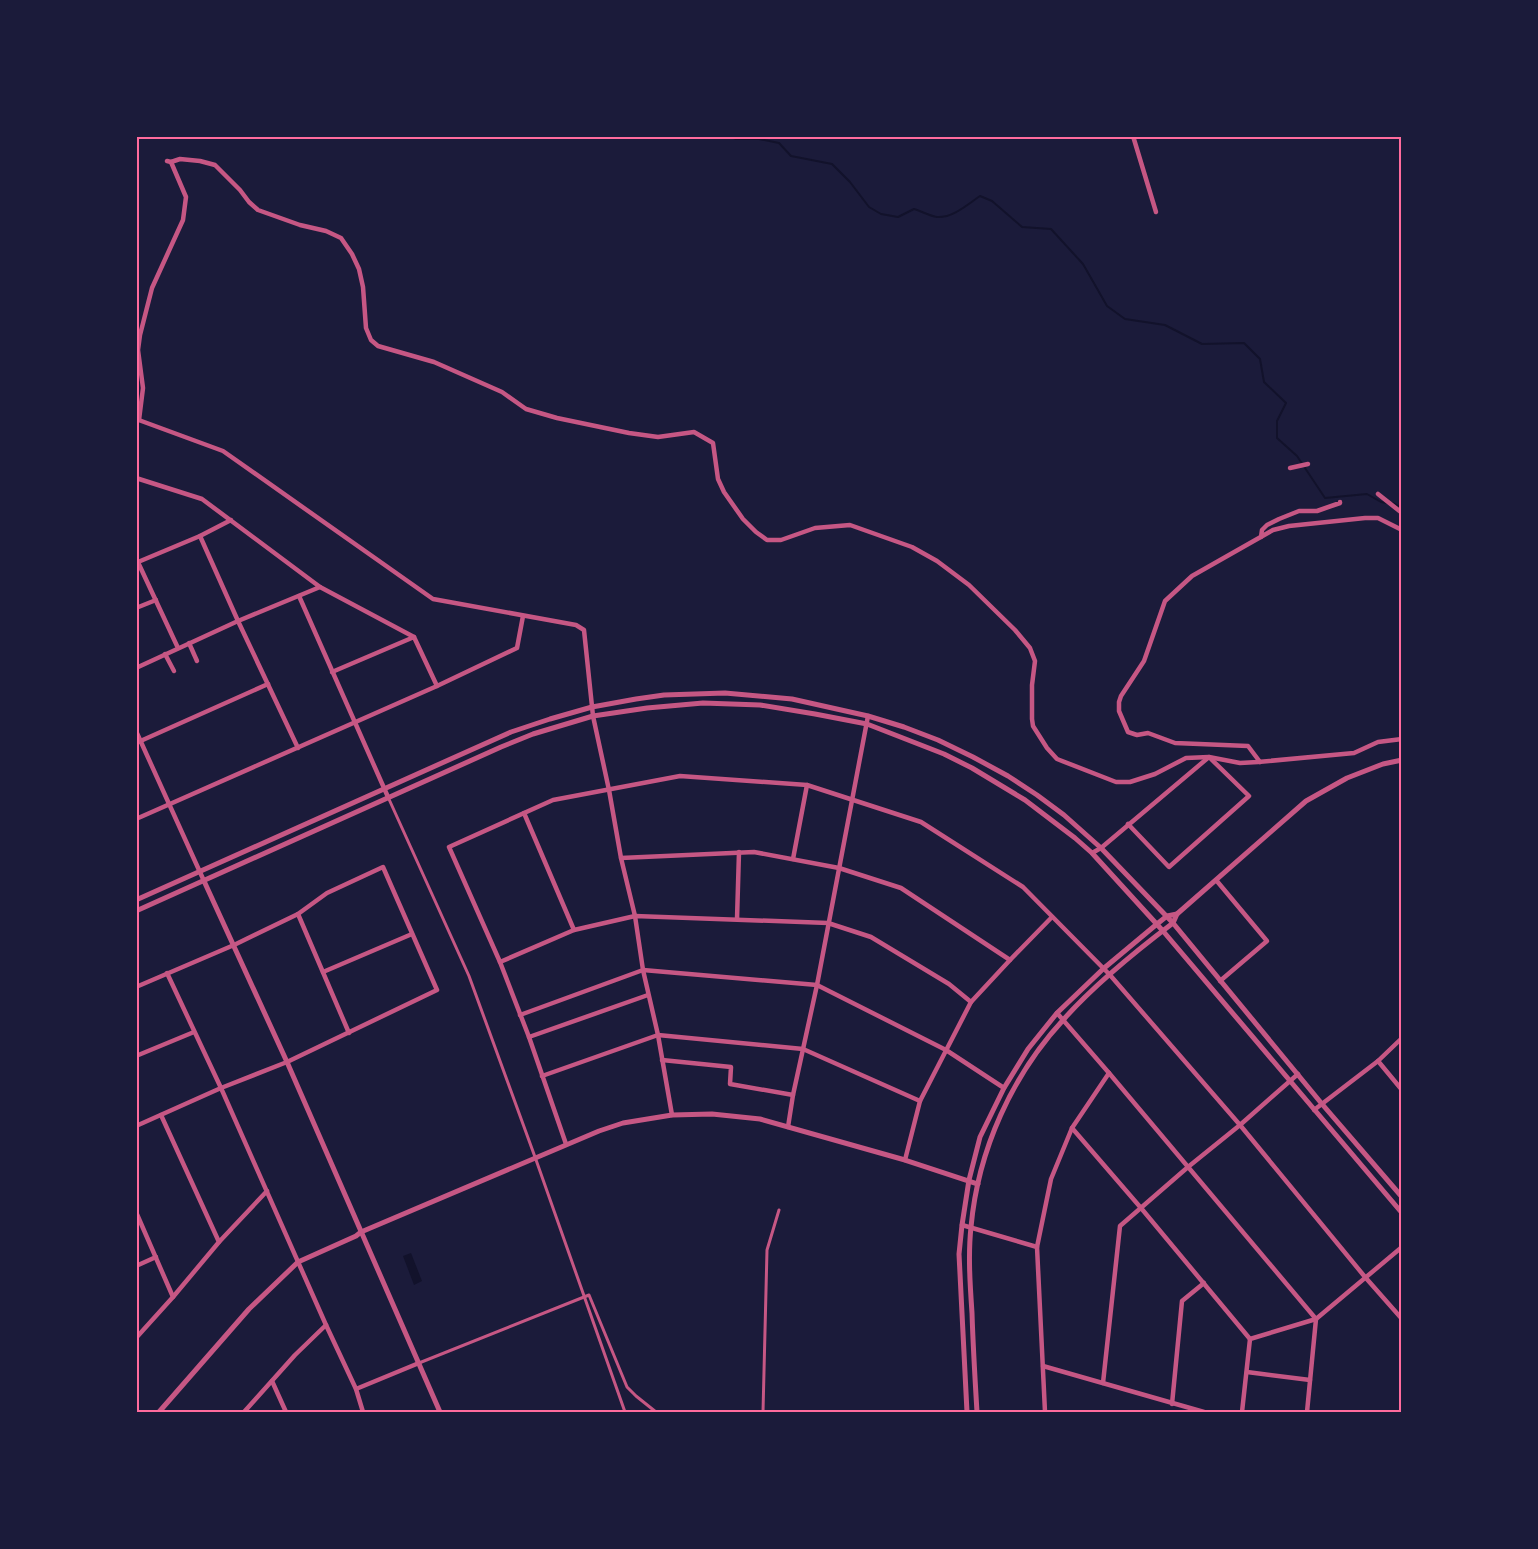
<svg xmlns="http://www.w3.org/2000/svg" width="1538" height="1549" font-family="'Fira Sans',sans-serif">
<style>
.water{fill:#12122b}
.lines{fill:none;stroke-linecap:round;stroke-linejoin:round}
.stream{stroke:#12122b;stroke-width:2}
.pedestrian{stroke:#c65784;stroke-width:3}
.minor{stroke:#c65784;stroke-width:4.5}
.tertiary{stroke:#c65784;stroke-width:5}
.neatline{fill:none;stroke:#ff6b9d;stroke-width:2}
</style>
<rect width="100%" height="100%" fill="#1b1b3a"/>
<polygon class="water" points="411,1253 422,1281 414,1285 403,1256"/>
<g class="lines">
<g class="stream">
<path d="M730,136L736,139H759L779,143L791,156L832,164L850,182L869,207L881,214L898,217L914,209C921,211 930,216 937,217C953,218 968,204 980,196L992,201L1022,227L1051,229L1083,264L1107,306L1125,319L1165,325L1202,344L1244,343L1260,359L1264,382L1286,403L1277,421V438L1297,456L1325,498L1367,494L1381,502L1387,503"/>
<polyline points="1393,503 1402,508"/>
</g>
<g class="pedestrian">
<polyline points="388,797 469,976 535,1157 625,1412"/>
<polyline points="419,1363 589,1295 627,1387 636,1396 656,1412"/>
<polyline points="763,1412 767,1250 779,1210"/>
</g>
<g class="minor">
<polyline points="1133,136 1156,212"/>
<polyline points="167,161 171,162 180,159 200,161 215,165 240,190 249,202 258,210 300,225 326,231 341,238 352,254 359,269 363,287 366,328 371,340 378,346 434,362 502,392 526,409 557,418 629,433 658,437 694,432 713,443 718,479 724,492 743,519 756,532 767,540 781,540 815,528 850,525 912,547 937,561 969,585 1015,630 1030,648 1035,661 1032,685 1032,719 1033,726 1047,748 1057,759 1116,782 1130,782 1155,774 1186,758 1209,757 1249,796 1169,867 1128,824"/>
<polyline points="136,419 223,451 433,599 576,625 584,630 593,716 609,790 621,858 635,916 643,970 658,1035 672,1115"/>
<polyline points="139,420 143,388 138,350 140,335 152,288 183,220 186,197 171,162"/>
<polyline points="1290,468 1308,464"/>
<polyline points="136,478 202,499 320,587 238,621 136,668"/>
<polyline points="1378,494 1402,513"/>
<polyline points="200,536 238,621 298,748"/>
<polyline points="1261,537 1262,530 1267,525 1279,519 1299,511 1317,511 1340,503 1340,502"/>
<polyline points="136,558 178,648"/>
<polyline points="138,562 200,536 231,520"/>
<polyline points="320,587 414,637"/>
<polyline points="299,596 388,797"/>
<polyline points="136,608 156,600"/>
<polyline points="189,643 197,661"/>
<polyline points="165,654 174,671"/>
<polyline points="332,672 414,637 437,686"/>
<polyline points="136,731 204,881"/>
<polyline points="136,743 268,684"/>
<polyline points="1260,762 1248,746 1175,743 1148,733 1137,735 1128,732 1119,711 1119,702 1121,696 1144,661 1165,601 1192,576 1273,530 1289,526 1365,518 1378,518 1402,530"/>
<polyline points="524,813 574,930 500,962 529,1037 566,1144"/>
<polyline points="136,819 437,686 517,648 523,616"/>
<polyline points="1092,853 1101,848 1209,757 1240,763 1258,762 1354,753 1378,742 1402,739"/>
<polyline points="621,858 754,852 839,868 901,888 1010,960"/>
<polyline points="793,859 807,785"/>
<polyline points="1216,880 1267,941 1220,981"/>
<polyline points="298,914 349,1033"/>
<polyline points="737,919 739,852"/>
<polyline points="574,930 635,916 828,923 871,937 949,984 971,1002"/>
<polyline points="500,962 449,847 553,800 680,776 807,785 921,822 1023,887 1110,975 1240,1125 1365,1277 1402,1319"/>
<polyline points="323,972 412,934"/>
<polyline points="167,973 221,1088 326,1325 356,1389 363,1412"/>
<polyline points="136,987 234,945 298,914 327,893 383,867 437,990 287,1062 221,1088 136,1126"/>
<polyline points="520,1015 643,970 817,985 946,1050 1004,1088"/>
<polyline points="529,1037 648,995"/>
<polyline points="136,1056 194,1032"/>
<polyline points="662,1060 731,1067 730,1084 793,1095"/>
<polyline points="1378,1061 1402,1090"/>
<polyline points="1109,1073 1316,1319 1307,1412"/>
<polyline points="542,1076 658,1035 803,1049 920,1101"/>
<polyline points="1314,1110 1378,1061 1402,1038"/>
<polyline points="161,1115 219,1242"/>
<polyline points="788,1127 793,1095 817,985 868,716"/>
<polyline points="1072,1128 1141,1208 1250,1339"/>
<polyline points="905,1160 920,1101 971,1002 1010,960 1052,917"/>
<polyline points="136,1212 173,1297"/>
<polyline points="962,1225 1037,1247"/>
<polyline points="136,1266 156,1257"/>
<polyline points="136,1338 173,1297 219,1242 267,1191"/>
<polyline points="1043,1366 1204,1412"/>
<polyline points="1247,1372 1310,1380"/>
<polyline points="272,1381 286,1412"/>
<polyline points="1103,1383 1120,1226 1188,1167 1240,1125 1298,1074"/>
<polyline points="356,1389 419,1363"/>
<polyline points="1172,1404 1182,1301 1204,1283"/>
<polyline points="244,1412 295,1355 326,1325"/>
<polyline points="1045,1412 1037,1247 1051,1179 1072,1128 1109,1073 1057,1013"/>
<polyline points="1242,1412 1250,1339 1316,1319 1402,1247"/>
</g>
<g class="tertiary">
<polyline points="204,881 287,1062 440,1412"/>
<polyline points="136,900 511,732 550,719 592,707 636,699 664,695 725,693 792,699 868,716 904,727 938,740 973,757 1008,776 1037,795 1064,815 1101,848 1173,923 1322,1104 1402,1197"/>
<polyline points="136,911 501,747 533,734 593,716 647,708 703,703 760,705 815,714 867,724 944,754 972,768 1025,800 1075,838 1092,853 1163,931 1402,1213"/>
<polyline points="159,1412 249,1309 298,1262 356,1236 361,1232 599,1131 623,1123 672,1115 712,1114 760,1119 905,1160 978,1184"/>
<polyline points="967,1412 959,1254 962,1225 969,1180 980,1137 1004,1088 1028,1049 1057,1013 1103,969 1157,924 1167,916 1177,914"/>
<path d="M977,1412C975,1379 973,1346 972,1313C970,1284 968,1255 971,1227C978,1150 1012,1075 1064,1019C1095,984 1136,951 1173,923L1177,914L1306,801L1347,778L1383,764L1402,760"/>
</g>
</g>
<rect width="1538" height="1549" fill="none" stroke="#1b1b3a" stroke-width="276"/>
<rect x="138" y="138" width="1262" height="1273" class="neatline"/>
</svg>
